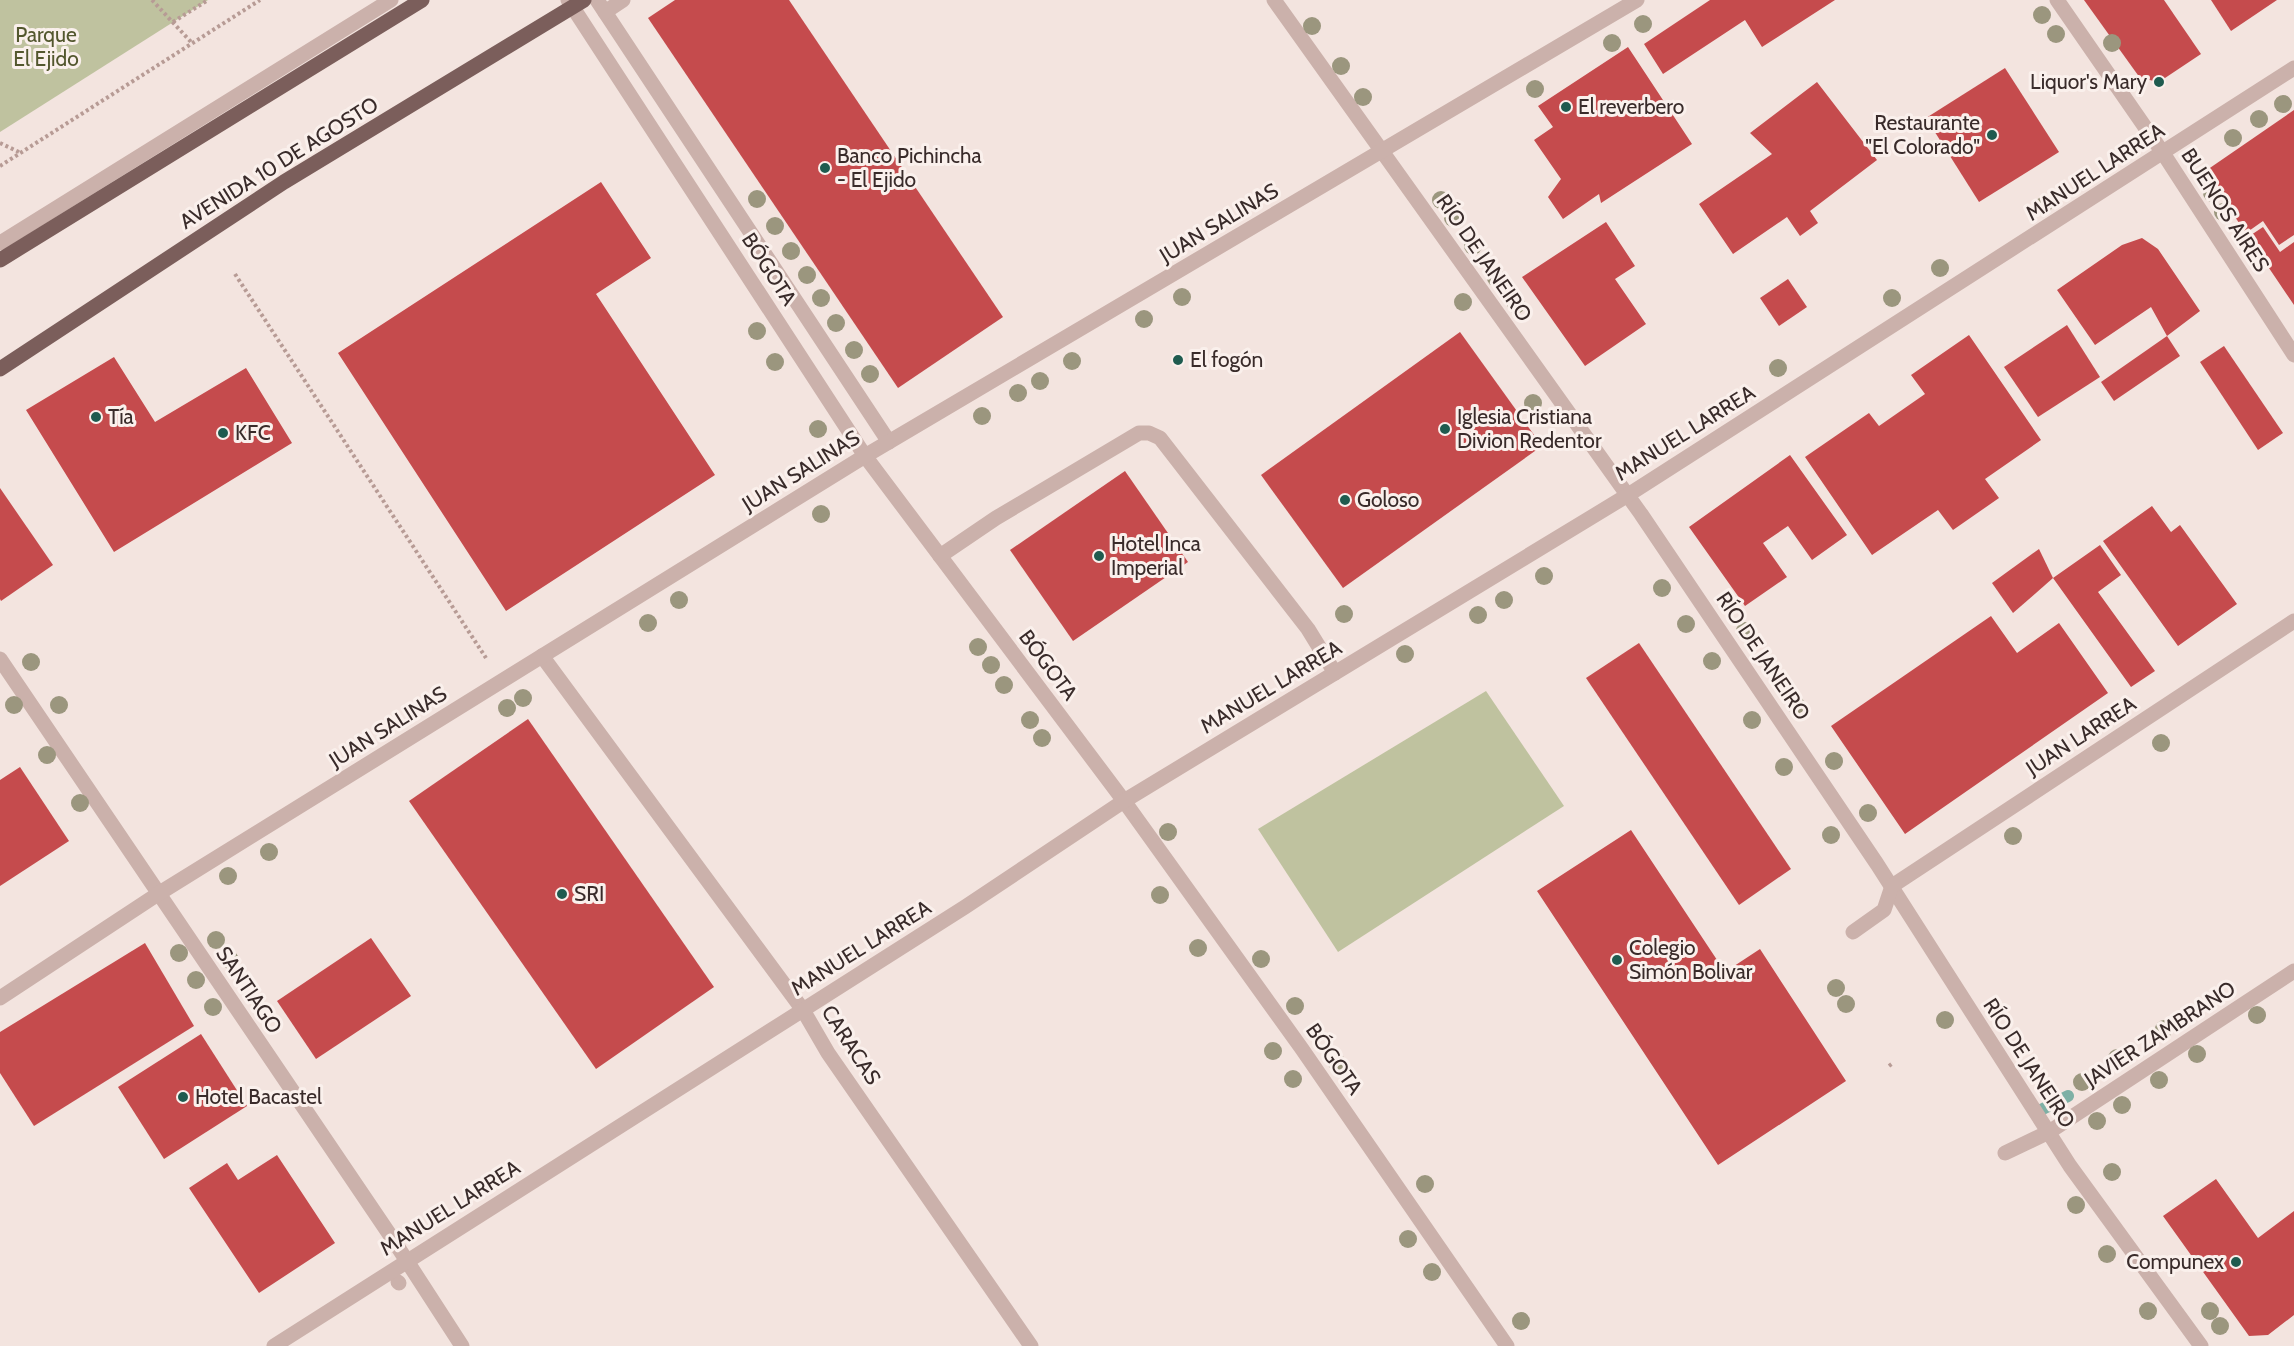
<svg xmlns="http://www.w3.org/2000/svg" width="2294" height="1346" font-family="Cabin,sans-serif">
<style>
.green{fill:#bfc29f}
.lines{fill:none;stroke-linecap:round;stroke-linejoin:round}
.stream{stroke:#7eb0a5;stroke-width:12}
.building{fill:#c54b4d}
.path{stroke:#b79b95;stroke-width:4;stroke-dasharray:3 3;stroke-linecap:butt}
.minor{stroke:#cbb1ab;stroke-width:15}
.major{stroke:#7b5e5b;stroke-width:15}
.tree{fill:#9b967e}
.poi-dot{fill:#1f5b4f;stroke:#faf0ec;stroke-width:2}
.labels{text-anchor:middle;stroke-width:6;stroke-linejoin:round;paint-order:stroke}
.park-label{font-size:21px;fill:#53572e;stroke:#faf0ec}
.poi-label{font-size:21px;fill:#392b2a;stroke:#faf0ec;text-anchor:start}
.street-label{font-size:21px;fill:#392b2a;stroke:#faf0ec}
</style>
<rect width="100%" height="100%" fill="#f3e4df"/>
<g class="green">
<polygon points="0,0 208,0 0,132"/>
<polygon points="1486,691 1564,806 1338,952 1258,829"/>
</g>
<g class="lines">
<polyline class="stream" points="2035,1113 2068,1096"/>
</g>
<g class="building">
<polygon points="675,0 789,0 1003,317 898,388 648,18"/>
<polygon points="1710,0 1835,0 1762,47 1745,20 1663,74 1644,44"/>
<polygon points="2084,0 2164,0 2201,54 2159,82 2140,78"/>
<polygon points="2211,0 2277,0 2231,31"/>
<polygon points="1628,47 1692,144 1601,203 1599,194 1563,219 1548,197 1561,179 1534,140 1553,127 1538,106"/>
<polygon points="2005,68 2059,152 1979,202 1926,118"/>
<polygon points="1817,82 1877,160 1810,211 1818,223 1800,236 1787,217 1733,254 1699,204 1772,154 1750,133"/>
<polygon points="2294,110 2294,235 2279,245 2263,221 2246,233 2204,172"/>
<polygon points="601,182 651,258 596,294 715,475 506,611 338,353"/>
<polygon points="1606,222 1635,266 1615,279 1646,324 1585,366 1522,277"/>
<polygon points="2263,227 2280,252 2294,242 2294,305 2248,237"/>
<polygon points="2142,238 2158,249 2200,311 2167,336 2151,307 2095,345 2057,290 2122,245"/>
<polygon points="1788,279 1807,307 1779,326 1760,298"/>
<polygon points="2067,325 2100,377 2038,417 2004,367"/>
<polygon points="1460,332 1542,446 1343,588 1261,475"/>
<polygon points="1969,335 2041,440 1985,479 1999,498 1953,530 1938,510 1872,555 1805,457 1869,413 1879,426 1925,394 1911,375"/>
<polygon points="2167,336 2180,356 2114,401 2101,382"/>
<polygon points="2224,346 2283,433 2258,450 2200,362"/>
<polygon points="114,357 155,422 246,368 292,443 114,552 26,410"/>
<polygon points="1790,455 1847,535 1812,560 1788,526 1763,543 1787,577 1745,606 1689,527"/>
<polygon points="1125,471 1188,562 1073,641 1010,550"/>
<polygon points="0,488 53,565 1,601 0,599"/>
<polygon points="2152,506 2171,532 2180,525 2237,604 2178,646 2103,541"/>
<polygon points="2100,545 2121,575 2098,592 2155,671 2131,687 2053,578"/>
<polygon points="2039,549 2053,578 2013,613 1992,583"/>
<polygon points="1991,616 2017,653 2059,623 2108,693 1905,834 1831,726"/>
<polygon points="1639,643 1791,869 1739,905 1586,678"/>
<polygon points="528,719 714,987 596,1069 409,801"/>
<polygon points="20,767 69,841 0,886 0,780"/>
<polygon points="1631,830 1725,972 1760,949 1846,1081 1718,1165 1537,891"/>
<polygon points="371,938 411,996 316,1059 277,1001"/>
<polygon points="145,943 194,1026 34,1126 0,1073 0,1032"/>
<polygon points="201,1034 247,1106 164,1159 118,1087"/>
<polygon points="277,1155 335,1243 259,1293 189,1188 227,1163 238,1180"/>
<polygon points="2216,1179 2258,1238 2294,1211 2294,1315 2268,1335 2249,1336 2163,1216"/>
</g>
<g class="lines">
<g class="path">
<polyline points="152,0 192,43"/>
<polyline points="173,22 208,0"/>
<polyline points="0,143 21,153"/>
<polyline points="0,166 260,0"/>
<polyline points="235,274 486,658"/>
<polyline points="1889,1066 1893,1063"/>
</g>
<g class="minor">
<polyline points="568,0 865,456 1124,801 1302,1049 1507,1346"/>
<polyline points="597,0 889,442"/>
<polyline points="1274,0 1641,514 1877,864 2070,1166 2201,1346"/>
<polyline points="2057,0 2163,153 2294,355"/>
<polyline points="605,12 623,0"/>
<polyline points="0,243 391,0"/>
<polyline points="940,556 996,518 1139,433 1149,433 1160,438 1308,629 1335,673"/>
<polyline points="542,656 803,1010 828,1053 1031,1346"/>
<polyline points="0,659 392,1238 462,1346"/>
<polyline points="1853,932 1884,910 1892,886 2294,621"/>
<polyline points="0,998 158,894 865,456 1637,0"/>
<polyline points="2005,1153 2049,1132 2294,971"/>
<polyline points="398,1282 399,1283"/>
<polyline points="274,1346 965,907 1124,801 1628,495 2294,68"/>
</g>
<g class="major">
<polyline points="0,260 422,0"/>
<polyline points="0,369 284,182 584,0"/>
</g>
</g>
<g class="tree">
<circle cx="2042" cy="15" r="9"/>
<circle cx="1643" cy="24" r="9"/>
<circle cx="1312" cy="26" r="9"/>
<circle cx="2056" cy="34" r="9"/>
<circle cx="1612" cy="43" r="9"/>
<circle cx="2112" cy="43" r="9"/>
<circle cx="1341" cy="66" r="9"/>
<circle cx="1535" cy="89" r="9"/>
<circle cx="1363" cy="97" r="9"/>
<circle cx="2283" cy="104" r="9"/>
<circle cx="2259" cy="119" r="9"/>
<circle cx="2233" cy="138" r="9"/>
<circle cx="2212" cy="193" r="9"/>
<circle cx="757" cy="199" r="9"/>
<circle cx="1441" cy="200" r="9"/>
<circle cx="2043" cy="206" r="9"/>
<circle cx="2223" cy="212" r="9"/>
<circle cx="1453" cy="218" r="9"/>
<circle cx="775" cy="226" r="9"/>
<circle cx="1473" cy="246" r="9"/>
<circle cx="791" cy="251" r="9"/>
<circle cx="1940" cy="268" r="9"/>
<circle cx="807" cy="275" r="9"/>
<circle cx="1496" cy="278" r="9"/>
<circle cx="1182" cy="297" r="9"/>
<circle cx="821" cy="298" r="9"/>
<circle cx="1892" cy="298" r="9"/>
<circle cx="1463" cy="302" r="9"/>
<circle cx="1516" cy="305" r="9"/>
<circle cx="1144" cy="319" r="9"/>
<circle cx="836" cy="323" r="9"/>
<circle cx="757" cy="331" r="9"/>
<circle cx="854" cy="350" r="9"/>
<circle cx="1072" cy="361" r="9"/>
<circle cx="775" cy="362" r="9"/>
<circle cx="1778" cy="368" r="9"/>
<circle cx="870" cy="374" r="9"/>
<circle cx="1040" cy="381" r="9"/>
<circle cx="1018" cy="393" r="9"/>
<circle cx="1533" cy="403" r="9"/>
<circle cx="982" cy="416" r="9"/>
<circle cx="818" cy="429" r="9"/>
<circle cx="821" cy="514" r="9"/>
<circle cx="1544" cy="576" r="9"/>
<circle cx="1662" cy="588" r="9"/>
<circle cx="679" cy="600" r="9"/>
<circle cx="1504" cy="600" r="9"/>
<circle cx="1344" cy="614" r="9"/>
<circle cx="1478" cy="615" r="9"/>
<circle cx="648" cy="623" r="9"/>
<circle cx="1686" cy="624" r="9"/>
<circle cx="1745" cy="631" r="9"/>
<circle cx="978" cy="647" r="9"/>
<circle cx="1405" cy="654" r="9"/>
<circle cx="1712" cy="661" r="9"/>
<circle cx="31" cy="662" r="9"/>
<circle cx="991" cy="665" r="9"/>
<circle cx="1004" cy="685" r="9"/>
<circle cx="523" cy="698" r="9"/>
<circle cx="14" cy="705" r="9"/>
<circle cx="59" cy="705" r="9"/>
<circle cx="1796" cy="705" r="9"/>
<circle cx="507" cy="708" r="9"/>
<circle cx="1030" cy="720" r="9"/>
<circle cx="1752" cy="720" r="9"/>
<circle cx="1042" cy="738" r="9"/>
<circle cx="2161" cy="743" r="9"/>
<circle cx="47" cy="755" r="9"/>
<circle cx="1834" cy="761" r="9"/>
<circle cx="1784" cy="767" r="9"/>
<circle cx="80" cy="803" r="9"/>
<circle cx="1868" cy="813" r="9"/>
<circle cx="1168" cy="832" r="9"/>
<circle cx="1831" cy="835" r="9"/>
<circle cx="2013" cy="836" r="9"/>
<circle cx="269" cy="852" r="9"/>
<circle cx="228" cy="876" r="9"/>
<circle cx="1160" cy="895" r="9"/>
<circle cx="216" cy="940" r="9"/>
<circle cx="1198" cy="948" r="9"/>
<circle cx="179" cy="953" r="9"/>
<circle cx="1261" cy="959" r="9"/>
<circle cx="230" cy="960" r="9"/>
<circle cx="196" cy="980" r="9"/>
<circle cx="1836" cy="988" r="9"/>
<circle cx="1846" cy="1004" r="9"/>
<circle cx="1295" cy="1006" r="9"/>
<circle cx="213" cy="1007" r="9"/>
<circle cx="2257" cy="1015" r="9"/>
<circle cx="1945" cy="1020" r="9"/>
<circle cx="2164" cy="1029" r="9"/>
<circle cx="1273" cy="1051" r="9"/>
<circle cx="2197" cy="1054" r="9"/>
<circle cx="2117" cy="1058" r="9"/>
<circle cx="1337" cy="1063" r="9"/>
<circle cx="1293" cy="1079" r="9"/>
<circle cx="2159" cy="1080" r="9"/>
<circle cx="2082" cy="1082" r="9"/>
<circle cx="2122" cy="1105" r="9"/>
<circle cx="2097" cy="1121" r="9"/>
<circle cx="2112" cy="1172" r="9"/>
<circle cx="1425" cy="1184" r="9"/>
<circle cx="2076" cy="1205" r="9"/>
<circle cx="1408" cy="1239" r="9"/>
<circle cx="2107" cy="1254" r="9"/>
<circle cx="1432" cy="1272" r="9"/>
<circle cx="2148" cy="1311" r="9"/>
<circle cx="2210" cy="1311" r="9"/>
<circle cx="1521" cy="1321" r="9"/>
<circle cx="2220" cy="1326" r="9"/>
</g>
<g class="poi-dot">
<circle cx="2159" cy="82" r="6"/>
<circle cx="1566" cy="107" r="6"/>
<circle cx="1992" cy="135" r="6"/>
<circle cx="825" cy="168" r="6"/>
<circle cx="1178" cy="360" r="6"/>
<circle cx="96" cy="417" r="6"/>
<circle cx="1445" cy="429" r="6"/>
<circle cx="223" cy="433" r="6"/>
<circle cx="1345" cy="500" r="6"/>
<circle cx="1099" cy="556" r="6"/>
<circle cx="562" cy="894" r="6"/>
<circle cx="1617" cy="960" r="6"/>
<circle cx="183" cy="1097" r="6"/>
<circle cx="2236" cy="1262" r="6"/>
</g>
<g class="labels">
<g class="park-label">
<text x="46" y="42">Parque<tspan x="46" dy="24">El Ejido</tspan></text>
</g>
<g class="poi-label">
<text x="2147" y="89" text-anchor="end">Liquor's Mary</text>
<text x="1578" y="114">El reverbero</text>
<text x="1980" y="130" text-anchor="end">Restaurante<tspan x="1980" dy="24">"El Colorado"</tspan></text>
<text x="837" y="163">Banco Pichincha<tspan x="837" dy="24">- El Ejido</tspan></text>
<text x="1190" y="367">El fogón</text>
<text x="108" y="424">Tía</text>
<text x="1457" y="424">Iglesia Cristiana<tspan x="1457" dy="24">Divion Redentor</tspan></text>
<text x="235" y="440">KFC</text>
<text x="1357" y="507">Goloso</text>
<text x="1111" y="551">Hotel Inca<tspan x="1111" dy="24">Imperial</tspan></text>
<text x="574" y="901">SRI</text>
<text x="1629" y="955">Colegio<tspan x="1629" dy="24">Simón Bolivar</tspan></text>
<text x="195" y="1104">Hotel Bacastel</text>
<text x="2224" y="1269" text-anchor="end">Compunex</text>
</g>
<g class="street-label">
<text transform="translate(279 163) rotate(-32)" y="7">AVENIDA 10 DE AGOSTO</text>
<text transform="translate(2095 172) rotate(-33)" y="7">MANUEL LARREA</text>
<text transform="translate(2225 210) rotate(57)" y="7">BUENOS AIRES</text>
<text transform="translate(1219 223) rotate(-31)" y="7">JUAN SALINAS</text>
<text transform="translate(1484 258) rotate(55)" y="7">RÍO DE JANEIRO</text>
<text transform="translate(769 269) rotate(57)" y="7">BÓGOTA</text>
<text transform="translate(1685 433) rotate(-32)" y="7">MANUEL LARREA</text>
<text transform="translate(801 471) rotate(-32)" y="7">JUAN SALINAS</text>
<text transform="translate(1763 656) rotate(56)" y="7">RÍO DE JANEIRO</text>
<text transform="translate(1048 665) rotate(53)" y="7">BÓGOTA</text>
<text transform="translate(1271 687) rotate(-31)" y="7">MANUEL LARREA</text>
<text transform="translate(388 727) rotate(-32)" y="7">JUAN SALINAS</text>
<text transform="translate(2081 736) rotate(-33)" y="7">JUAN LARREA</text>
<text transform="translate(861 948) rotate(-32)" y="7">MANUEL LARREA</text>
<text transform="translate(249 990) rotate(56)" y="7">SANTIAGO</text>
<text transform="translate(2160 1034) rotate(-33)" y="7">JAVIER ZAMBRANO</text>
<text transform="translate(851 1045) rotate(57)" y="7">CARACAS</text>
<text transform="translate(1334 1059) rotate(55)" y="7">BÓGOTA</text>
<text transform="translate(2029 1063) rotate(57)" y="7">RÍO DE JANEIRO</text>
<text transform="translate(450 1208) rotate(-32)" y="7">MANUEL LARREA</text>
</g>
</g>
</svg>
